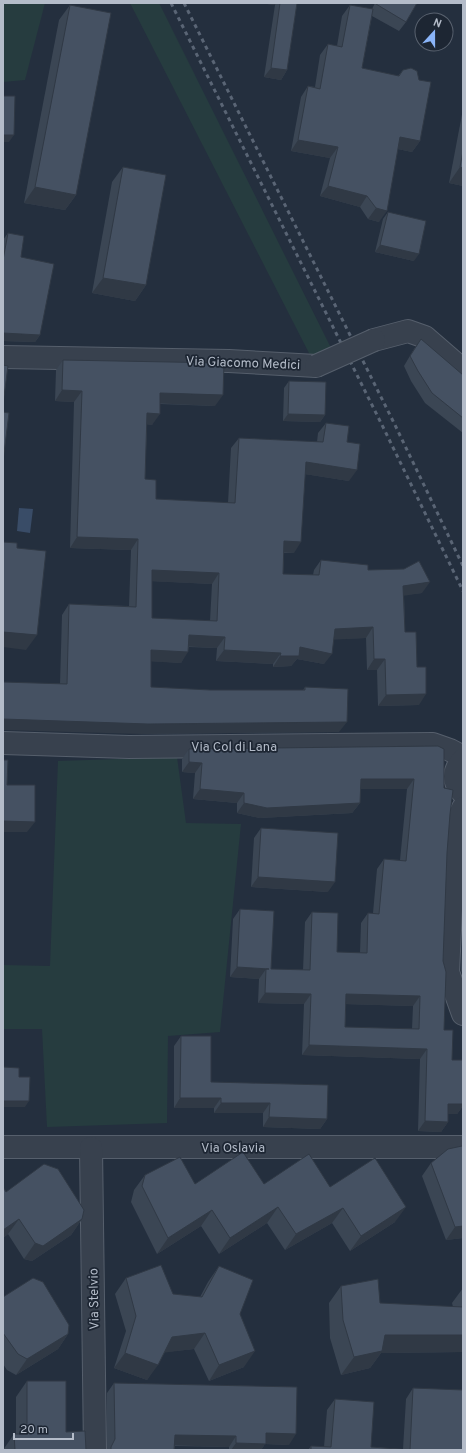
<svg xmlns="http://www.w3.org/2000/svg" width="466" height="1453" font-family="Overpass,sans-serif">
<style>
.green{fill:#263c3f}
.water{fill:#394c67}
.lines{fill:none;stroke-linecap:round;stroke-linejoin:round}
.minor-casing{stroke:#565f6c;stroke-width:24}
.minor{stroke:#38414e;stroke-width:22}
.rail{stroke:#5a6575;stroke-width:3;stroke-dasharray:4 4;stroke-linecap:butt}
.minor-bridge-casing{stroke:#565f6c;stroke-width:24;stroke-linecap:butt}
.minor-bridge{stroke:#38414e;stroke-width:22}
.wall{fill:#3b4654;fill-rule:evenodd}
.shaded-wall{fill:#303945}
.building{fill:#455162;stroke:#303945;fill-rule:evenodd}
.labels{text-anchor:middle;stroke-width:3.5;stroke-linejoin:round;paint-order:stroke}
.street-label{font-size:13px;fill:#b4bcc9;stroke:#1d2633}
</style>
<rect width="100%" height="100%" fill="#242f3e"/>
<g class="green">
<polygon points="3,3 45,3 25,80 3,82"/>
<polygon points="130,3 159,3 332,350 311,357"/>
<polygon points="177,757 186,823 241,824 220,1032 168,1036 167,1123 47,1127 42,1029 3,1029 3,965 50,966 58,761"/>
</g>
<polygon class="water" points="19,508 33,509 30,533 17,531"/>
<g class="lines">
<g class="minor-casing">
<g id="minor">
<polyline points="374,340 408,331 425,337 463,370"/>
<polyline points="3,357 229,361 316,366"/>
<polyline points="3,743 129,747 433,744 450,750 463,757"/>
<path d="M463,760C453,770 452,782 463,793"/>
<polyline points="463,808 455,825 448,972 463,1014"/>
<polyline points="3,1147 463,1147"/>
<polyline points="91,1148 95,1450"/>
</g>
</g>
<use href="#minor" class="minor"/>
<g class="rail">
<polyline points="171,3 384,429 463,591"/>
<polyline points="184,3 395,425 463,566"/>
</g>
<g class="minor-bridge-casing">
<polyline id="minor-bridge" points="316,366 374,340"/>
</g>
<use href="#minor-bridge" class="minor-bridge"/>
</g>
<g class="wall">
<polygon points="259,3 297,3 287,70 281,80 264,77 275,5"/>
<polygon points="375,3 417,3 406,22 399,31 372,16 362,68 398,76 403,70 420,141 412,152 398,149 379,222 368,219 360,207 320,196 330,158 291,151 301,97 308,86 315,87 320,55 328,44 337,46 342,16 350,5 372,9"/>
<polygon points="70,5 76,195 65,210 24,203 59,20"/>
<polygon points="463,109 463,186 449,183"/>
<polygon points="123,167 146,285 135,301 92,293 112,182"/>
<polygon points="388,212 414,261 375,252 383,219"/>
<polygon points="8,233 21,257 40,335 35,342 3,341 3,240"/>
<polygon points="421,339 463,375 463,433 425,403 411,381 404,366 414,349"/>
<path d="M63,360L215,406L160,404L152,425L147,424L145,479L156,499L228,503L231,448L239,438L317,442L318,433L326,423L347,442L349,481L305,474L294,553H284L283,574L313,575L314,570L321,560L368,570L422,593L404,595L405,632L417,667L419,705L378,706L377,670H367L366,638L333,639L324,664L297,659L291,666L273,667V664L216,661L217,648L189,647L181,663L151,661V687L210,690H303L305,687L339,732L140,734L60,684L62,615L69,604L129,606L131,550L70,548L74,402L55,401L56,370ZM152,581L212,584L210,621L152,618Z"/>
<polygon points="289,381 325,415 320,422 283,421 284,388"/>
<path d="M438,746L444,788L450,814L447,853L443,961L444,1030L452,1060H463V1106L457,1114H448V1122L441,1132L418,1131L420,1059L302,1055L304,1004L258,1003L259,979L230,977L233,919L240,909L271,969L303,970L305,922L312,912L337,952L360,953L361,923L368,913H373L377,869L384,859L400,860L407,789H360V803L352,813L260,818L237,813V803L193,799L195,773L182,772V759L189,749ZM346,1004L413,1006L412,1029L345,1027Z"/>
<polygon points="261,828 328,892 251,887 254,838"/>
<polygon points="463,920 463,977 461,970"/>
<polygon points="181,1036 211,1082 327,1119 320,1129 263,1127 263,1113 214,1113 214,1108 174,1108 174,1046"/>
<polygon points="431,1163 463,1238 446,1240 422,1176"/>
<polygon points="145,1175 195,1184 264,1184 330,1187 395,1222 350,1251 332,1223 285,1250 267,1223 219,1254 201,1226 157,1254 131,1202 134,1190"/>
<polygon points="3,1187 6,1192 82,1219 71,1235 32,1261 24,1259 8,1234 3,1238"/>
<polygon points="219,1266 240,1314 244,1367 209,1381 194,1349 165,1352 147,1380 114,1368 126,1331 115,1294 126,1278 173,1294 200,1297 208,1282"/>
<polygon points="341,1286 380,1303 453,1307 452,1303 463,1288 463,1352 381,1353 370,1368 341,1375 330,1338 329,1303"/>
<polygon points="3,1297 68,1334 58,1349 16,1375 7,1370 3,1364"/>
<polygon points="27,1381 66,1432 86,1450 3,1450 14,1434 16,1434 16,1397"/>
<polygon points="114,1383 289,1445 265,1444 261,1450 229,1450 229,1447 175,1446 174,1450 107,1450 107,1393"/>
<polygon points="413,1388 463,1450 308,1450 311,1446 324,1447 327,1410 335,1399 371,1447 403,1449 406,1399"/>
</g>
<g class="shaded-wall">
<polygon points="259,3 276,3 275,5"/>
<polygon points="271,68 287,70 281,80 264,77"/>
<polygon points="3,135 14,135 9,142 3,142"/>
<polygon points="400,137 420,141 412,152 393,148"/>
<polygon points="298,140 338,147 330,158 291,151"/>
<polygon points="460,167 463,168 463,186 449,183"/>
<polygon points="328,186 367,196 360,207 320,196"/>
<polygon points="35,187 76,195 65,210 24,203"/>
<polygon points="376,208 387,211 379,222 368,219"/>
<polygon points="380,245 419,254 414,261 375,252"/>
<polygon points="103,278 146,285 135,301 92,293"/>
<polygon points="3,333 40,335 35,342 3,341"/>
<polygon points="62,390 82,391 74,402 55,401"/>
<polygon points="160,393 223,395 215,406 152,403"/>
<polygon points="147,413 160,414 152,425 139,424"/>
<polygon points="288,414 325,415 320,422 283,421"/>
<polygon points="306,462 357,470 349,481 298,473"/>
<polygon points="77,537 138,539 131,550 70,548"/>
<polygon points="284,541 301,542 294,553 277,552"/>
<polygon points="152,570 219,573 212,584 145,581"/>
<polygon points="430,582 422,593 396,597 403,586"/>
<polygon points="373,627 366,638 327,640 335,629"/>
<polygon points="3,632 37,635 26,650 3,647"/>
<polygon points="189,635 225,637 217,648 181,646"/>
<polygon points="300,647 332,654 324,664 297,659 291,666 273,667 280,656"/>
<polygon points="151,650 188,652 181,663 144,661"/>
<polygon points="224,650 281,653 273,664 216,661"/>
<polygon points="374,659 385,659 377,670 367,670"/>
<polygon points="426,694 419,705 378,706 386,695"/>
<polygon points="3,719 347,722 339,732 140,734 3,730"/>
<polygon points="189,762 202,763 195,773 182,772"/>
<polygon points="361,779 414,779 407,789 354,789"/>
<polygon points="200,789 244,793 237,803 193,799"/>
<polygon points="244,803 360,803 352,813 260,818 237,813"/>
<polygon points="3,821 35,822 27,832 3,832"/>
<polygon points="258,877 335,882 328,892 251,887"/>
<polygon points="237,967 266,969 259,979 230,977"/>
<polygon points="265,993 311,994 304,1004 258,1003"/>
<polygon points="346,994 420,996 413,1006 339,1004"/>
<polygon points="309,1045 427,1049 420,1059 302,1055"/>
<polygon points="180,1098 221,1098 214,1108 174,1108"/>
<polygon points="3,1101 29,1101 25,1107 3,1107"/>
<polygon points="221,1103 270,1103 263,1113 214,1113"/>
<polygon points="448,1104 463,1104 463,1106 457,1114 441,1114"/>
<polygon points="269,1117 327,1119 320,1129 263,1127"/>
<polygon points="425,1121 448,1122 441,1132 418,1131"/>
<polygon points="278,1207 267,1223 219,1254 230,1238"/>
<polygon points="406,1207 395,1222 350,1251 361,1236"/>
<polygon points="343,1208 332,1223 285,1250 296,1234"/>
<polygon points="212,1210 201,1226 157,1254 168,1238"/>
<polygon points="19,1219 8,1234 3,1238 3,1230"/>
<polygon points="82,1219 71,1235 32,1261 24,1259 35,1243"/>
<polygon points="463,1226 463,1238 446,1240 455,1227"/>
<polygon points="205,1333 194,1349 161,1353 172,1337"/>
<polygon points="68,1334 58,1349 16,1375 27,1359"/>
<polygon points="385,1335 463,1335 463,1352 381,1353 370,1368 341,1375 354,1357"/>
<polygon points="255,1351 244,1367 209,1381 219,1365"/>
<polygon points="125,1353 158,1365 147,1380 114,1368"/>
<polygon points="266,1433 296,1434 289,1445 265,1444 261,1450 231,1450 236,1443"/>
<polygon points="175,1435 236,1436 229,1447 167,1445"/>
</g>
<g class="building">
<polygon points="280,3 297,3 287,70 271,68"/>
<polygon points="377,3 417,3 406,22 376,4"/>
<polygon points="70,5 111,13 76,195 35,187"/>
<polygon points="350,5 373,9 362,68 399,76 403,70 411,68 417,71 419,80 431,82 420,141 400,137 387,211 376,208 367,196 328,186 338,147 298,140 308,86 320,89 328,44 342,47"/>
<polygon points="3,96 15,96 14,135 3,135"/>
<polygon points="463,151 463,168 460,167"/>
<polygon points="123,167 166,175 146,285 103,278"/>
<polygon points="388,212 426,221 419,254 380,245"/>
<polygon points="8,233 24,236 21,257 54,264 40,335 3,333 3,260"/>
<polygon points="421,339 463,375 463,418 432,393 418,371 410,356"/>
<path d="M63,360L224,363L223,395L160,393V414L147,413L145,479L156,480V499L235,503L239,438L323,442L326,423L349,426L347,442L360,444L357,470L306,462L301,542L284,541L283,574L319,575L321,560L368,565V570L404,569L419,561L430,582L403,586L405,632H416L417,667H426V694L386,695L385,659H374L373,627L335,629L332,654L300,647L299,656H280L281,653L224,650L225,637L189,635L188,652L151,650V687L210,690H305V687L348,689L347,722L148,724L3,719V682L67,684L69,604L136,607L138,539L77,537L82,391L62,390ZM152,570L219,573L217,621L152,618Z"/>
<polygon points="3,365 8,366 3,404"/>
<polygon points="289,381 326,382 325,415 288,414"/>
<polygon points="3,412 9,413 3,461"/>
<polygon points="3,542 17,543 17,548 46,551 37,635 3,632"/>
<path d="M438,746L444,749V788L453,790L450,814L447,853L443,961L446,972L444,1030H453L452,1060H463V1104H448V1122L425,1121L427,1049L309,1045L311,994L265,993L266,969H269L237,967L240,909L274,911L271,969L310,970L312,912L338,913L337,952L367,953L368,913L379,914L384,859L406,861L414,779H361L360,803L267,808L244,803V793L200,789L202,763L189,762V749ZM346,994L420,996L419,1029L345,1027Z"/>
<polygon points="3,760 8,760 7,785 35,785 35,822 3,821"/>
<polygon points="261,828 338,833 335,882 258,877"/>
<polygon points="181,1036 211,1036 211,1082 328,1085 327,1119 269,1117 270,1103 221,1103 221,1098 180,1098"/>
<polygon points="3,1067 19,1068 19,1077 30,1077 29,1101 3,1101"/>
<polygon points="462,1146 463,1146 463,1226 455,1227 431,1163 448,1149"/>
<polygon points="243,1152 264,1184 309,1154 330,1187 375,1158 406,1207 361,1236 343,1208 296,1234 278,1207 230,1238 212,1210 168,1238 142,1186 145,1175 180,1157 195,1184"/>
<polygon points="44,1164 58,1169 84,1210 82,1219 43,1246 35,1243 19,1219 3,1230 3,1187 6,1192"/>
<polygon points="161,1265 173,1294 202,1297 219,1266 253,1280 240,1314 255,1351 219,1365 205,1333 172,1337 158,1365 125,1353 136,1316 126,1278"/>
<polygon points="33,1278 43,1282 69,1325 68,1334 27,1359 18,1354 3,1333 3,1297"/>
<polygon points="378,1279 380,1303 463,1307 463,1335 385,1335 382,1351 354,1357 343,1320 341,1286"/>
<polygon points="27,1381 66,1381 66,1432 85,1431 86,1450 15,1450 14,1434 27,1434"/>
<polygon points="114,1383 297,1387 296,1434 266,1433 266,1444 236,1443 236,1436 175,1435 174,1450 111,1450 111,1447 115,1439"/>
<polygon points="413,1388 463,1390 463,1450 311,1450 311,1446 331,1447 335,1399 374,1402 371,1447 410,1450"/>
</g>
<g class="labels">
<g class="street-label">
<text transform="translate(243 362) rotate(2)" y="5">Via Giacomo Medici</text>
<text x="234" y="751">Via Col di Lana</text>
<text x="233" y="1152">Via Oslavia</text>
<text transform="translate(93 1299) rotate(-91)" y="5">Via Stelvio</text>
</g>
</g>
<rect width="466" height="1453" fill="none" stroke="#b4bcc9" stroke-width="8"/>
<g transform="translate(434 32) rotate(21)"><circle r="19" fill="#1d2633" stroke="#59626f"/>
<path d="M0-3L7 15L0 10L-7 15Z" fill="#8ab4f8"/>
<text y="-6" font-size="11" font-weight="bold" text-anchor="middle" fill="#b4bcc9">N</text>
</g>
<path d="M14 1433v6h59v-6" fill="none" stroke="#b4bcc9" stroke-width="2"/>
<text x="20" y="1433" font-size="12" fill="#b4bcc9" stroke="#1d2633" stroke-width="3" paint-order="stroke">20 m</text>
</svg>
